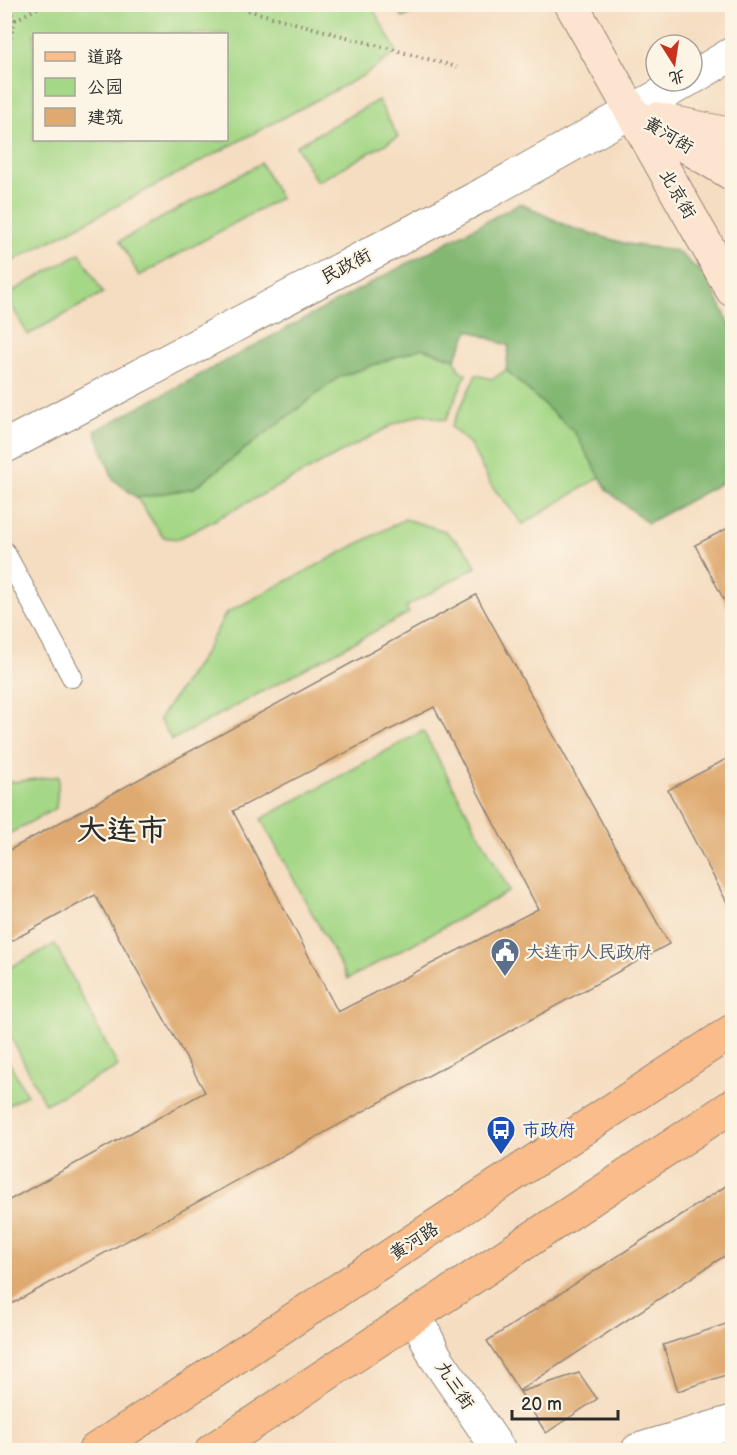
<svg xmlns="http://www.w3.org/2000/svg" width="737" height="1455" font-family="'Balsamiq Sans','LXGW WenKai TC',sans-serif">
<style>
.green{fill:#a4d786;stroke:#688158;stroke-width:1.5;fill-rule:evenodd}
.forest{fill:#83b873;stroke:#57724f;stroke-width:1.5}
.building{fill:#dfaa71;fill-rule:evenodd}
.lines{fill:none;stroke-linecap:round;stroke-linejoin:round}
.lane-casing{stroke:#908476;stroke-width:22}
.street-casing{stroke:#908476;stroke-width:35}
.secondary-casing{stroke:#908476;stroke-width:35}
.primary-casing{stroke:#908476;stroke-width:35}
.path{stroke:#908476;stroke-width:4;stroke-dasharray:1.5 4.5;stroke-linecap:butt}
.lane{stroke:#fff;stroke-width:20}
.street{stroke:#fff;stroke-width:33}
.secondary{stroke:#fde4d0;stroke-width:33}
.primary{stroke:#f9bc8a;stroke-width:33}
.labels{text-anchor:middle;stroke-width:4.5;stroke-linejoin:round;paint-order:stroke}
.street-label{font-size:18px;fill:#2b2b2b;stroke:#fcf5e5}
.service-label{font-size:18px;fill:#4e5e75;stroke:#fcf5e5;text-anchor:start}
.transit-label{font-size:18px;fill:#164399;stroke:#fcf5e5;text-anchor:start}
.town-label{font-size:30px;font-weight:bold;fill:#2b2b2b;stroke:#fcf5e5}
</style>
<rect width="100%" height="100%" fill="#fcf5e5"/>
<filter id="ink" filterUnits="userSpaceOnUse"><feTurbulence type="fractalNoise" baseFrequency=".0167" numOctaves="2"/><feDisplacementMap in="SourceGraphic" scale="12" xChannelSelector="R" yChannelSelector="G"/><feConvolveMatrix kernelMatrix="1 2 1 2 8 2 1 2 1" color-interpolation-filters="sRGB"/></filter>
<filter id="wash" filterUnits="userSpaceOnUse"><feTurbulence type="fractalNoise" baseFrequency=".008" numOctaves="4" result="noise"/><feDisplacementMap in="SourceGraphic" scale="24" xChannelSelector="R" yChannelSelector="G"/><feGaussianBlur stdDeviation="1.35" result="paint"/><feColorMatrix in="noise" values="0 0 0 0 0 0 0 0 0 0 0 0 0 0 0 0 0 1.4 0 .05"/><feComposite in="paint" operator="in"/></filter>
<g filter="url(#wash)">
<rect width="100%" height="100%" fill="#f5ddc1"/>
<g class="green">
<path d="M5,4L371,5L397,52L364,75L5,265ZM226,34V140H34V34Z"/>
<polygon points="395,5 426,5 403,18"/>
<polygon points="378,100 398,137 317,182 296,146"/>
<polygon points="261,163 280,198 139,276 120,241"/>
<polygon points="80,253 103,293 28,335 6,295"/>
<polygon points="422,348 455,359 459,370 466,374 446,420 422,414 396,423 196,530 177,539 163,537 137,498 194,488 339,377"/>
<polygon points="506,370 575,433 600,477 523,524 491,485 470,444 451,427 476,375 493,379"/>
<polygon points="405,519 445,531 470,554 476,567 406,607 409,613 172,740 159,719 204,654 226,613"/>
<polygon points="423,731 510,891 348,979 261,819"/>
<polygon points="59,776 56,808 5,836 5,781 12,782"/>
<polygon points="55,944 118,1067 45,1104 5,1025 5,970"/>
<polygon points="4,1053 27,1095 5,1107 4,1107"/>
</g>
<polygon class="forest" points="520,203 569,227 627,244 677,251 707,278 732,329 732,477 648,523 608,491 575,433 506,370 509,346 469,330 455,359 422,348 339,377 194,488 137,498 113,479 95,431"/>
<g id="blocks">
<g class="building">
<polygon points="732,526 732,615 695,545"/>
<path d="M476,595L669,944L4,1308V1203L205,1092L95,895L4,945V853ZM434,707L538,909L338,1012L233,811Z"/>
<polygon points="732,756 732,912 668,790"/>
<polygon points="732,1182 732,1251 519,1391 487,1341"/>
<polygon points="732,1322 732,1373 678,1391 663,1345"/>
<polygon points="579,1373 597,1399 546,1433 520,1392"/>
</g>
</g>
</g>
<g filter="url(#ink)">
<use href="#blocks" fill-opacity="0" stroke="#908476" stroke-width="1.5"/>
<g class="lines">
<g class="lane-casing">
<polyline id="lane" points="4,551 72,677"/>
</g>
<g class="street-casing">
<g id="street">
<polyline points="692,78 732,54"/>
<polyline points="4,447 484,194 686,81"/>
<polyline points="416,1316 435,1356 499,1450"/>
<polyline points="638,1450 732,1422"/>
</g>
</g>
<g class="secondary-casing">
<g id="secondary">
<polyline points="571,4 732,290"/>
<polyline points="633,114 732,174"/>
<polyline points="657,119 732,135"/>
</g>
</g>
<g class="primary-casing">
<g id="primary">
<polyline points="95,1450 732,1031"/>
<polyline points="212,1450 732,1106"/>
</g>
</g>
<g class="path">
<polyline points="225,4 457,67"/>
<polyline points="15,20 45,4"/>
<polyline points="4,61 15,20 6,4"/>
</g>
<use href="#lane" class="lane"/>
<use href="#street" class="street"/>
<use href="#secondary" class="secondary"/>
<use href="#primary" class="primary"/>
</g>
</g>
<defs>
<g id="civic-pin" transform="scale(1.5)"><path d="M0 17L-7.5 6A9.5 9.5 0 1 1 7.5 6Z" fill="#5c6f8a" stroke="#fcf5e5"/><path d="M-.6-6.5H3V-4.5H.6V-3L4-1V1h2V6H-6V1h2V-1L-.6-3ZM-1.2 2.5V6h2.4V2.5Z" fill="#fff"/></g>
<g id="bus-pin" transform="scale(1.5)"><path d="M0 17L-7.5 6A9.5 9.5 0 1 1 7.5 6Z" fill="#1a4fb4" stroke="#fcf5e5"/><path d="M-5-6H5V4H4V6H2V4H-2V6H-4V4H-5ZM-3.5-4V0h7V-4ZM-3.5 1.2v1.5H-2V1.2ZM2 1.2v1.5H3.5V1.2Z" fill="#fff"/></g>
</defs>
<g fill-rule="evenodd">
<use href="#civic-pin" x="505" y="952"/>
<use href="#bus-pin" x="501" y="1130"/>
</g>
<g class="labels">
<g class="street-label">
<text transform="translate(669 135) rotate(31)" y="6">黄河街</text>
<text transform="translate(678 194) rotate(60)" y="6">北京街</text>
<text transform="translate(346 266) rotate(-28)" y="6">民政街</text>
<text transform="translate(414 1241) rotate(-33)" y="6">黄河路</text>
<text transform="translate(455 1385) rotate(56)" y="6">九三街</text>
</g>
<g class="service-label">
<text x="526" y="958">大连市人民政府</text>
</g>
<g class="transit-label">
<text x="522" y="1136">市政府</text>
</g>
<g class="town-label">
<text x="122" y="840">大连市</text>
</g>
</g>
<rect width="737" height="1455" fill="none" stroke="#fcf5e5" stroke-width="24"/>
<rect x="33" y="33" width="195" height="108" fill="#fcf5e5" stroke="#a8a49b" stroke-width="1.5"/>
<rect x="45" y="52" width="30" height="9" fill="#f9bc8a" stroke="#a8a49b" stroke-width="1.5"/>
<text x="87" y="63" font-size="18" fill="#2b2b2b">道路</text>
<rect x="45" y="78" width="30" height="18" fill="#a4d786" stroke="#a8a49b" stroke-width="1.5"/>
<text x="87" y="93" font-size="18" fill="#2b2b2b">公园</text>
<rect x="45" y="108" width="30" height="18" fill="#dfaa71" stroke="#a8a49b" stroke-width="1.5"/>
<text x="87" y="123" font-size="18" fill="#2b2b2b">建筑</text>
<g transform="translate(674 63) rotate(168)"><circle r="28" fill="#fcf5e5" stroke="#a8a49b" stroke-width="1.5"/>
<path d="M0-4.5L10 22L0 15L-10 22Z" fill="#c8321e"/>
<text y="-9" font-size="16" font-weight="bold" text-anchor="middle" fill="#2b2b2b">北</text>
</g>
<path d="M512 1410v9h106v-9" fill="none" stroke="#2b2b2b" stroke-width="3"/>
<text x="521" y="1410" font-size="18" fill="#2b2b2b" stroke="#fcf5e5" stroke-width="4.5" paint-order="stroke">20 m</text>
</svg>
